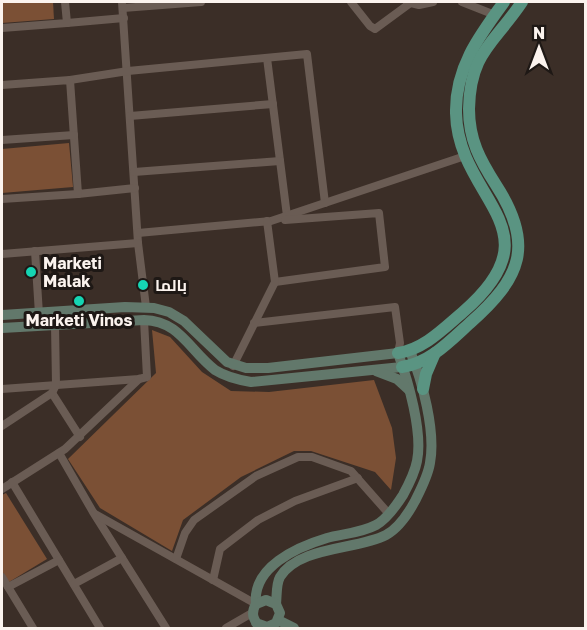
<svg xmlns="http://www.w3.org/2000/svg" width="587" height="630" font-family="'Golos Text',Cairo,sans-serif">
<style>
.green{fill:#7b5035}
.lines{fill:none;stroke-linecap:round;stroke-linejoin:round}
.street{stroke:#6a5c54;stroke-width:8}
.secondary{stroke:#62786b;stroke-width:10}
.primary{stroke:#5a9482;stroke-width:12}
.poi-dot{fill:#15d5b3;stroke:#1e1815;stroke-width:2}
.labels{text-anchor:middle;stroke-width:6;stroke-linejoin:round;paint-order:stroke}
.poi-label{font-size:16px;font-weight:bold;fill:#fbf3ee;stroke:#1e1815;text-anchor:start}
</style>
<rect width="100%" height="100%" fill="#3b2e27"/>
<g class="green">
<polygon points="2,2 53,2 54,19 2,23"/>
<polygon points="69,143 73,187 2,193 2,149"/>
<polygon points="152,330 170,337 202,372 231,391 269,392 374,380 392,428 396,458 391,490 375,472 311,451 294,451 241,477 183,520 172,551 100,508 68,459 156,373"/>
<polygon points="6,493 47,559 9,582 2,571 2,495"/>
</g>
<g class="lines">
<g class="street">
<polyline points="122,2 138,243 146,307"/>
<polyline points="351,2 370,26 375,29 409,4"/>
<polyline points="407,2 419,5 433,2"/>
<polyline points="462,2 495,15"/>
<polyline points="123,8 201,2"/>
<polyline points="67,23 124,18"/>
<polyline points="2,28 67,23 65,2"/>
<polyline points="267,58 287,216"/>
<polyline points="70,80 128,71 307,54 325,203"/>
<polyline points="2,85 70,80 78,194 135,188"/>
<polyline points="130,116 273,104"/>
<polyline points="2,140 74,135"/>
<polyline points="134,172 280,161"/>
<polyline points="2,199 78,194"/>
<polyline points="138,233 271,221 465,156"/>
<polyline points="35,251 39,314"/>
<polyline points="2,254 138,243"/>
<polyline points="275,282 385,267 379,213 285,220"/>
<polyline points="254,323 395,307 400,343 398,353"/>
<polyline points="233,366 275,282 267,221"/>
<polyline points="2,389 139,379 147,377 144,320"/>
<polyline points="52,393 80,437"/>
<polyline points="2,426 52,393 56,385 55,325"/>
<polyline points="59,453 93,512 166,628"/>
<polyline points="12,482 100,628"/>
<polyline points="2,489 65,449 139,379"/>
<polyline points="95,514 256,604"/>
<polyline points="176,559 185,533 194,520 256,476 298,457 312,457 351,471 389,514"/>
<polyline points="2,577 33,628"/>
<polyline points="213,580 220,549 258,520 295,501 358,478"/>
<polyline points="74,584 122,558"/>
<polyline points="8,587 59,560"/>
<polyline points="226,628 252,613"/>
</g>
<g class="secondary">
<path d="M2,315L125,307L154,308L169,312L184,321L227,362L246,368H268L398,353C408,381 423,432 417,461C415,472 409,484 403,495C396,506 387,519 376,525C361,533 342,534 327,538C297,547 252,567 256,604"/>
<path d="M2,328L144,320C180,321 189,350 215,370C226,377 239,380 251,382L402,367"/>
<polyline points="376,371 397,379 409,390"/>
<path d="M276,604C277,595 276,584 280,577C299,546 357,550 386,535C399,528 408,514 415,501C421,489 428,476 430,463C436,431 422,380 410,351"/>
<polyline points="278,620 294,628"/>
<path d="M256,623L267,627L276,623L280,613L276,604L266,600L256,604C250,614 254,620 260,628"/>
</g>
<g class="primary">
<path d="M398,353C424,349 443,329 463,312C560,228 458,201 456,113C455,68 479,36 504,2"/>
<path d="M402,367C430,363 450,341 470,323C521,278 535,245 496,185C480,160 469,140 469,109C470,52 494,44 522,2"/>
<polyline points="423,389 426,374 435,353"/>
</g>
</g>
<g class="poi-dot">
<circle cx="31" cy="272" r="6"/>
<circle cx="143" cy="285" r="6"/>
<circle cx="79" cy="301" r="6"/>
</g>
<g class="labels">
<g class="poi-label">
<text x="43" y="269">Marketi<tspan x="43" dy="18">Malak</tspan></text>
<text x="155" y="291">بالما</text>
<text x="79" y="326" text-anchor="middle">Marketi Vinos</text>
</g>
</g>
<rect width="587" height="630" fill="none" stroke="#fbf3ee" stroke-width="6"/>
<g transform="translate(539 48)" stroke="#1e1815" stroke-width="4.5" paint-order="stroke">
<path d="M0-4.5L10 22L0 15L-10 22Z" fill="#fbf3ee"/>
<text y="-9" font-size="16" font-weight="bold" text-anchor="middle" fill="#fbf3ee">N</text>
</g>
</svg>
